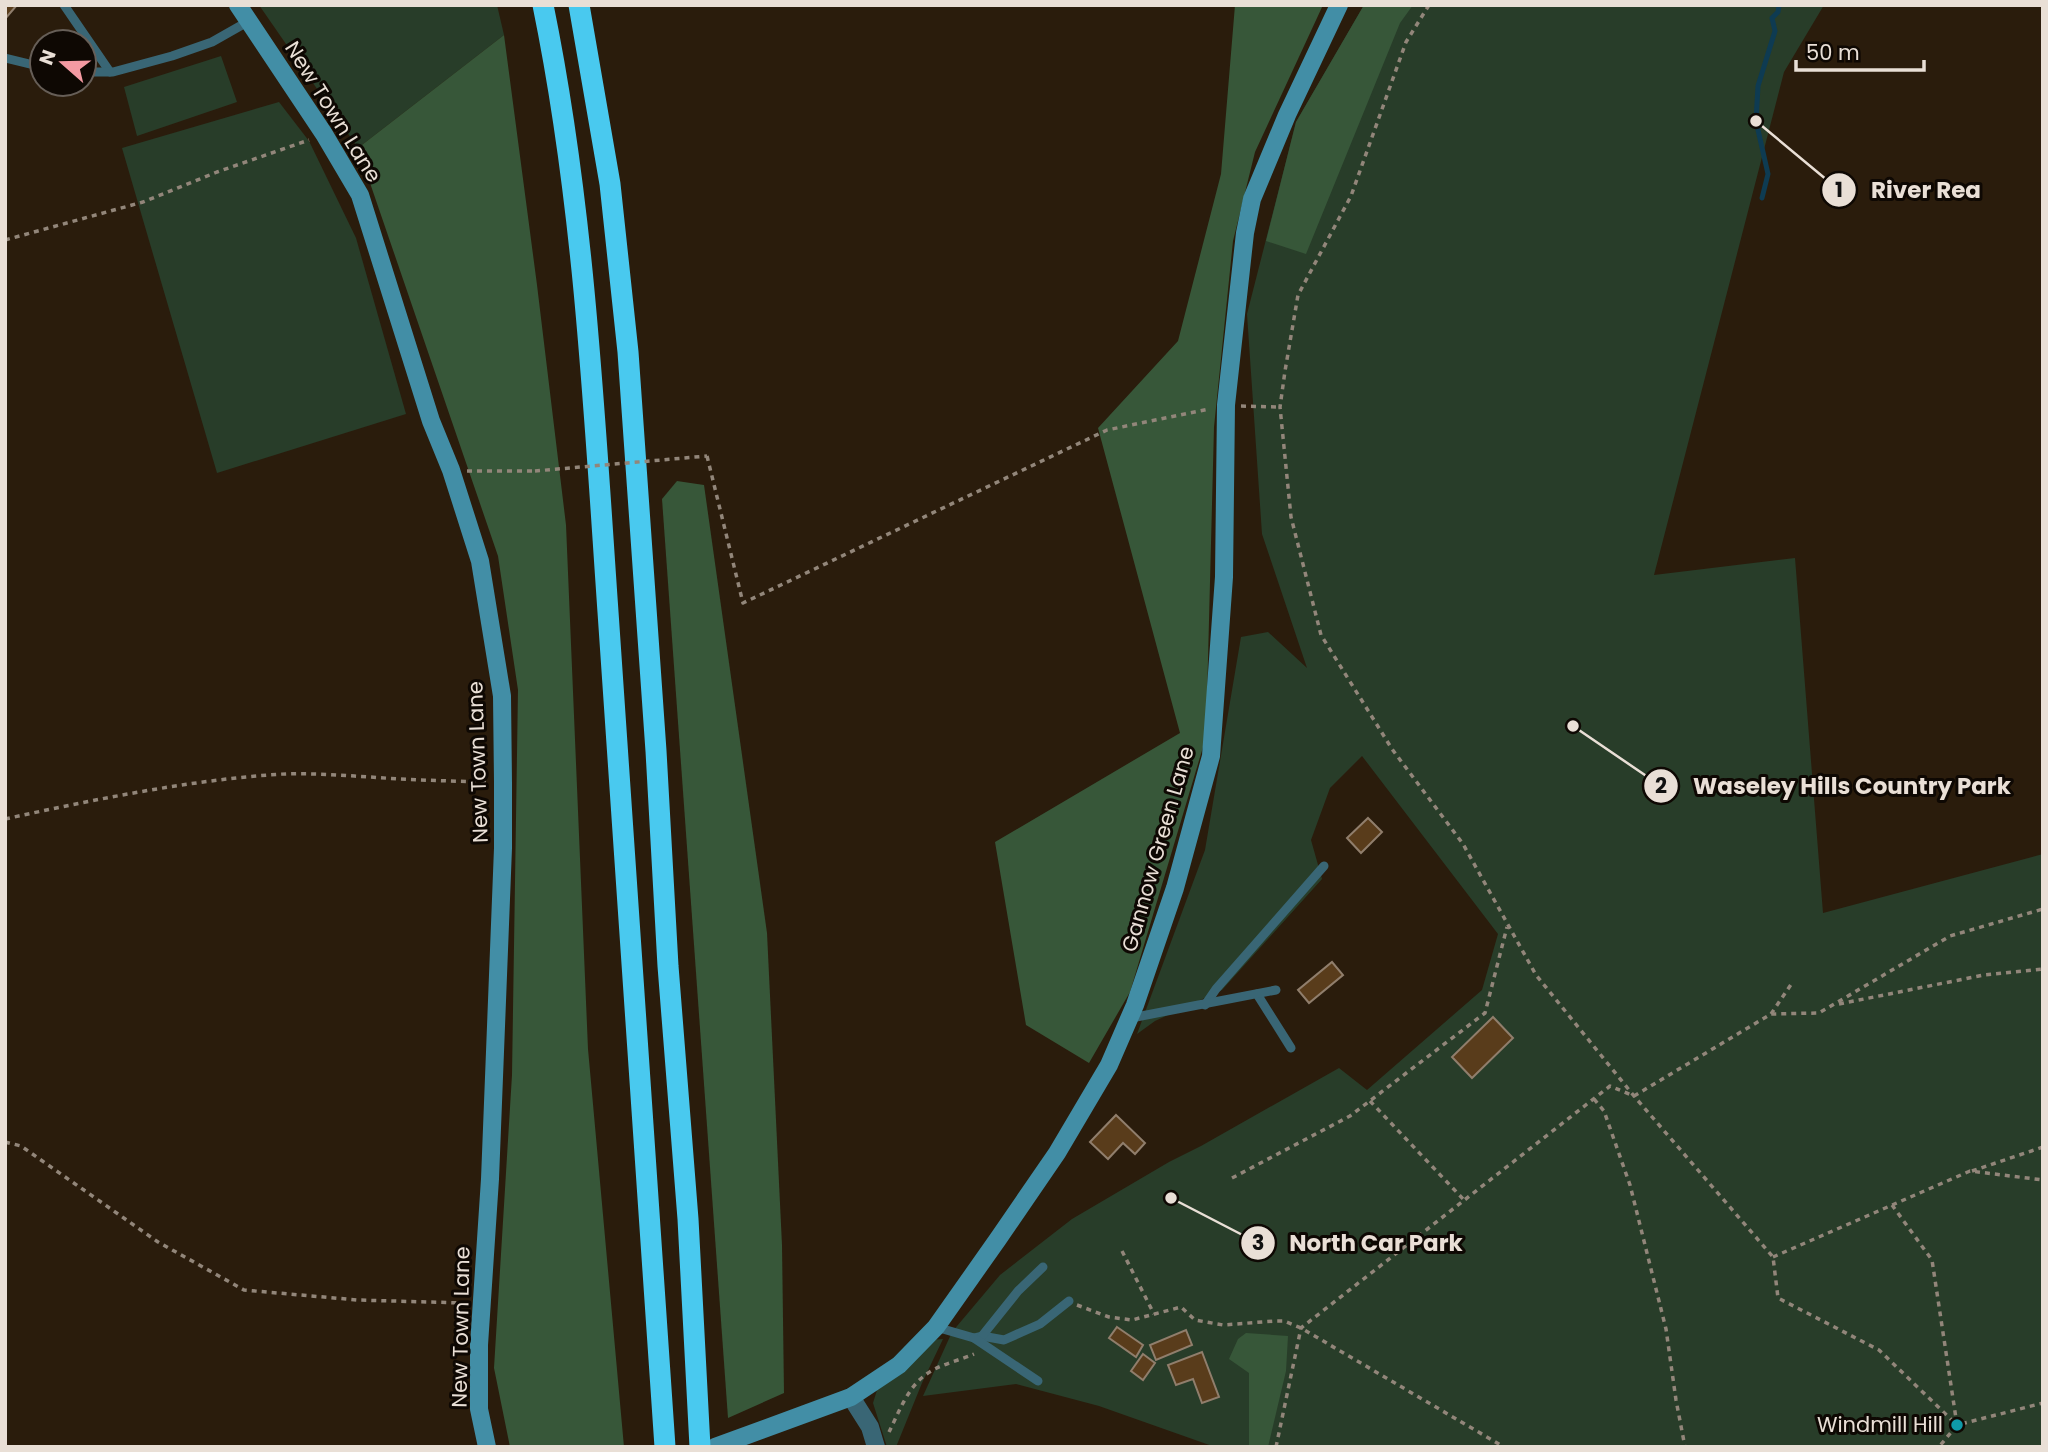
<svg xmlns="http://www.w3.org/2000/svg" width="2048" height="1452" font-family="Poppins,sans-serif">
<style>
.green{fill:#283d29}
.forest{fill:#375739}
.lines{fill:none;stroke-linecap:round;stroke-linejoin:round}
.stream{stroke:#0e3b52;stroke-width:5}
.building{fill:#593c1b;stroke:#907e6c;stroke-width:2}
.path{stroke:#92867a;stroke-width:3.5;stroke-dasharray:5 5;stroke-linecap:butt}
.lane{stroke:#396675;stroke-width:9}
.street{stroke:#396675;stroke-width:18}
.secondary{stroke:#428ea6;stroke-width:18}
.highway{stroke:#49c9ef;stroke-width:21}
.path-bridge{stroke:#92867a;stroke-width:3.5;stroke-dasharray:5 5;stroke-linecap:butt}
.culture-dot{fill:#0f9aa8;stroke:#0e0803;stroke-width:2.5}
.labels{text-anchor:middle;stroke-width:6;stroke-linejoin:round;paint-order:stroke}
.street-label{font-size:21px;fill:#e9dfd6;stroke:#0e0803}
.poi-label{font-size:21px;fill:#e9dfd6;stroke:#0e0803;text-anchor:end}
.leader{fill:none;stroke:#e9dfd6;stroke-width:2.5}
.callout-dot{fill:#e9dfd6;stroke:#0e0803;stroke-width:2.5}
.mark-label{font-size:21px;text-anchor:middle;font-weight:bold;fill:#111}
.callout-label{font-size:23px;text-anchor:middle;font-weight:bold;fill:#e9dfd6;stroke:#0e0803;stroke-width:6;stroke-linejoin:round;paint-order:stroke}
</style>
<rect width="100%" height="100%" fill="#2a1c0c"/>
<g class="green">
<polygon points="259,5 497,5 504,35 358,148"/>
<polygon points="1364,5 1824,5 1784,72 1654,575 1795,558 1823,913 2043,854 2043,1447 1215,1447 1099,1406 1016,1384 923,1396 952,1332 1000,1275 1072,1219 1169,1162 1201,1146 1339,1068 1367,1090 1482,990 1498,934 1362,756 1330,788 1311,840 1322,879 1222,990 1155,1021 1137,1034 1205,850 1241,637 1268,632 1307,668 1262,534 1247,314 1296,122"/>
<polygon points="221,56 237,102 137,136 124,87"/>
<polygon points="279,102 309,141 356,238 406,414 217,473 122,148"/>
<polygon points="943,1339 922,1383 896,1447 887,1447 873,1403 877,1390 929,1340"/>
</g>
<g class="forest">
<polygon points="1235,5 1323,5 1255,152 1233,241 1214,427 1206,737 1130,992 1089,1063 1026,1025 995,842 1180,733 1098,428 1178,341 1221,174"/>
<polygon points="1364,5 1413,5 1400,23 1306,254 1266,241 1296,122"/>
<polygon points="504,35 537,285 566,525 588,1049 624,1447 510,1447 494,1368 512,1075 518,690 498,556 358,148"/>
<polygon points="677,481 704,485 767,933 782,1245 784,1393 728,1418 662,499"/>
<polygon points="1246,1333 1288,1336 1286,1371 1268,1447 1249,1445 1249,1373 1229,1359 1238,1339"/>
</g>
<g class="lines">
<polyline class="stream" points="1762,198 1768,174 1756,121 1758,86 1775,31 1772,18 1778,12 1779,5"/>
</g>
<g class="building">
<polygon points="5,5 17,5 5,19"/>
<polygon points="1368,818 1382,832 1361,853 1347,838"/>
<polygon points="1332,962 1343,975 1309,1003 1298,990"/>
<polygon points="1493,1017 1513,1038 1472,1078 1452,1057"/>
<polygon points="1116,1115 1145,1143 1135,1154 1123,1143 1108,1159 1090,1142"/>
<polygon points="1117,1327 1143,1345 1136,1357 1109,1338"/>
<polygon points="1186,1330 1192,1345 1156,1360 1150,1345"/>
<polygon points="1202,1352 1219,1397 1202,1403 1193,1379 1176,1385 1168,1365"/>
<polygon points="1143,1354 1155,1363 1143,1380 1131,1371"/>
</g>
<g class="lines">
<g class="path">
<polyline points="1429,5 1406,42 1351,196 1298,295 1285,371 1280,407 1291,517 1321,635 1392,749 1463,844 1536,975 1634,1096 1773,1257 1778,1298 1879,1350 1957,1425 1939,1447"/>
<polyline points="5,240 143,202 217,172 309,140"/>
<polyline points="1241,406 1280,407"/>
<polyline points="707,456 743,603 1107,430 1209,409"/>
<polyline points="467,471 535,471"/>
<path d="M5,819C92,800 180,782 268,775C302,772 336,775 370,777C409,780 448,781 487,782"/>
<polyline points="1839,1004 1984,975 2043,969"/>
<polyline points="1771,1014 1792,983"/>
<polyline points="1594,1099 1604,1111 1630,1185 1666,1329 1676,1400 1685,1447"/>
<polyline points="1370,1101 1465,1201"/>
<polyline points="5,1142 21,1146 158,1242 244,1290 357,1300 464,1303"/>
<polyline points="1972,1171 2043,1147"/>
<polyline points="1232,1178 1350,1116 1485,1013 1507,927"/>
<polyline points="1892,1205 1932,1260 1957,1425 2043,1403"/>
<polyline points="1122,1251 1154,1314"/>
<polyline points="1773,1257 1970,1171 2043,1180"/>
<polyline points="1077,1305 1109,1317 1132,1320 1181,1307 1195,1320 1223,1325 1275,1321 1284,1321 1301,1328 1504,1447"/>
<path d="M889,1432C898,1414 907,1389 924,1376C937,1365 958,1361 974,1354"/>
<polyline points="1276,1447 1301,1328 1610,1086 1634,1096 1771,1014 1819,1013 1950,936 2043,909"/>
</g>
<g class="lane">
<polyline points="64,5 110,72"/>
<polyline points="5,58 42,67"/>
<polyline points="84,72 113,72 172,56 212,42 249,21"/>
<polyline points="1257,994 1291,1048"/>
<polyline points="1205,1005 1216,989 1324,866"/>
<polyline points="1131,1018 1276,990"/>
<polyline points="936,1327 974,1338 982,1336 1004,1340 1040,1324 1069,1301"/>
<polyline points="982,1336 1018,1291 1043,1267"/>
<polyline points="974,1338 1038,1381"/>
</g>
<polyline class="street" points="851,1397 870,1427 876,1447"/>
<g class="secondary">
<polyline points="238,5 324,134 360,195 431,421 451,470 480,561 502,696 503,782 503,848 490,1179 479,1345 479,1409 487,1447"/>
<polyline points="715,1447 851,1397 899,1365 936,1327 998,1239 1057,1153 1109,1065 1135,1005 1175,888 1211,756 1224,577 1226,405 1245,233 1252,199 1287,115 1339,5"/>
</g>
<g class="highway">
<path d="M543,5C584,205 594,410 608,612C628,890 645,1169 665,1447"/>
<polyline points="579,5 610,184 628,352 656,751 668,966 688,1219 700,1447"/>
</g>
<polyline class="path-bridge" points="535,471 707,456"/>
</g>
<circle class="culture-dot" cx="1957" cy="1425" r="7"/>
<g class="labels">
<g class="street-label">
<text transform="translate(333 112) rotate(58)" y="7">New Town Lane</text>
<text transform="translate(478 762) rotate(-92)" y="7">New Town Lane</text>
<text transform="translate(1158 849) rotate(-74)" y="7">Gannow Green Lane</text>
<text transform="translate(461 1327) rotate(-89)" y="7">New Town Lane</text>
</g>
<g class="poi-label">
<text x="1943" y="1432">Windmill Hill</text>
</g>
</g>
<path class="leader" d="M1756 121L1839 190M1573 726L1661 786M1171 1198L1258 1243"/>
<g class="callout-dot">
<circle cx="1756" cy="121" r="7"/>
<circle cx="1573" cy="726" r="7"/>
<circle cx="1171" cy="1198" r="7"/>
<circle cx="1839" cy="190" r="18"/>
<circle cx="1661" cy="786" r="18"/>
<circle cx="1258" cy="1243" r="18"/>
</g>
<g class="mark-label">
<text x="1839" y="197">1</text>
<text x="1661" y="793">2</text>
<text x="1258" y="1250">3</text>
</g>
<g class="callout-label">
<text x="1926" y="198">River Rea</text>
<text x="1852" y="794">Waseley Hills Country Park</text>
<text x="1376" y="1251">North Car Park</text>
</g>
<rect width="2048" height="1452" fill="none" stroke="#e9dfd6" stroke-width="14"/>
<g transform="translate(63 63) rotate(290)"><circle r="33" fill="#0e0803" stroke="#665e57" stroke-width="2"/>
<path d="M0-5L12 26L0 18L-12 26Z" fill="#f49aa2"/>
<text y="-10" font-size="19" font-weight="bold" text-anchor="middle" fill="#e9dfd6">N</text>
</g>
<path d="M1796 60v10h128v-10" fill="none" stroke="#e9dfd6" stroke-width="3.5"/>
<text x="1806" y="60" font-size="21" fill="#e9dfd6" stroke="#0e0803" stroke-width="5" paint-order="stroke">50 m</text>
</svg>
